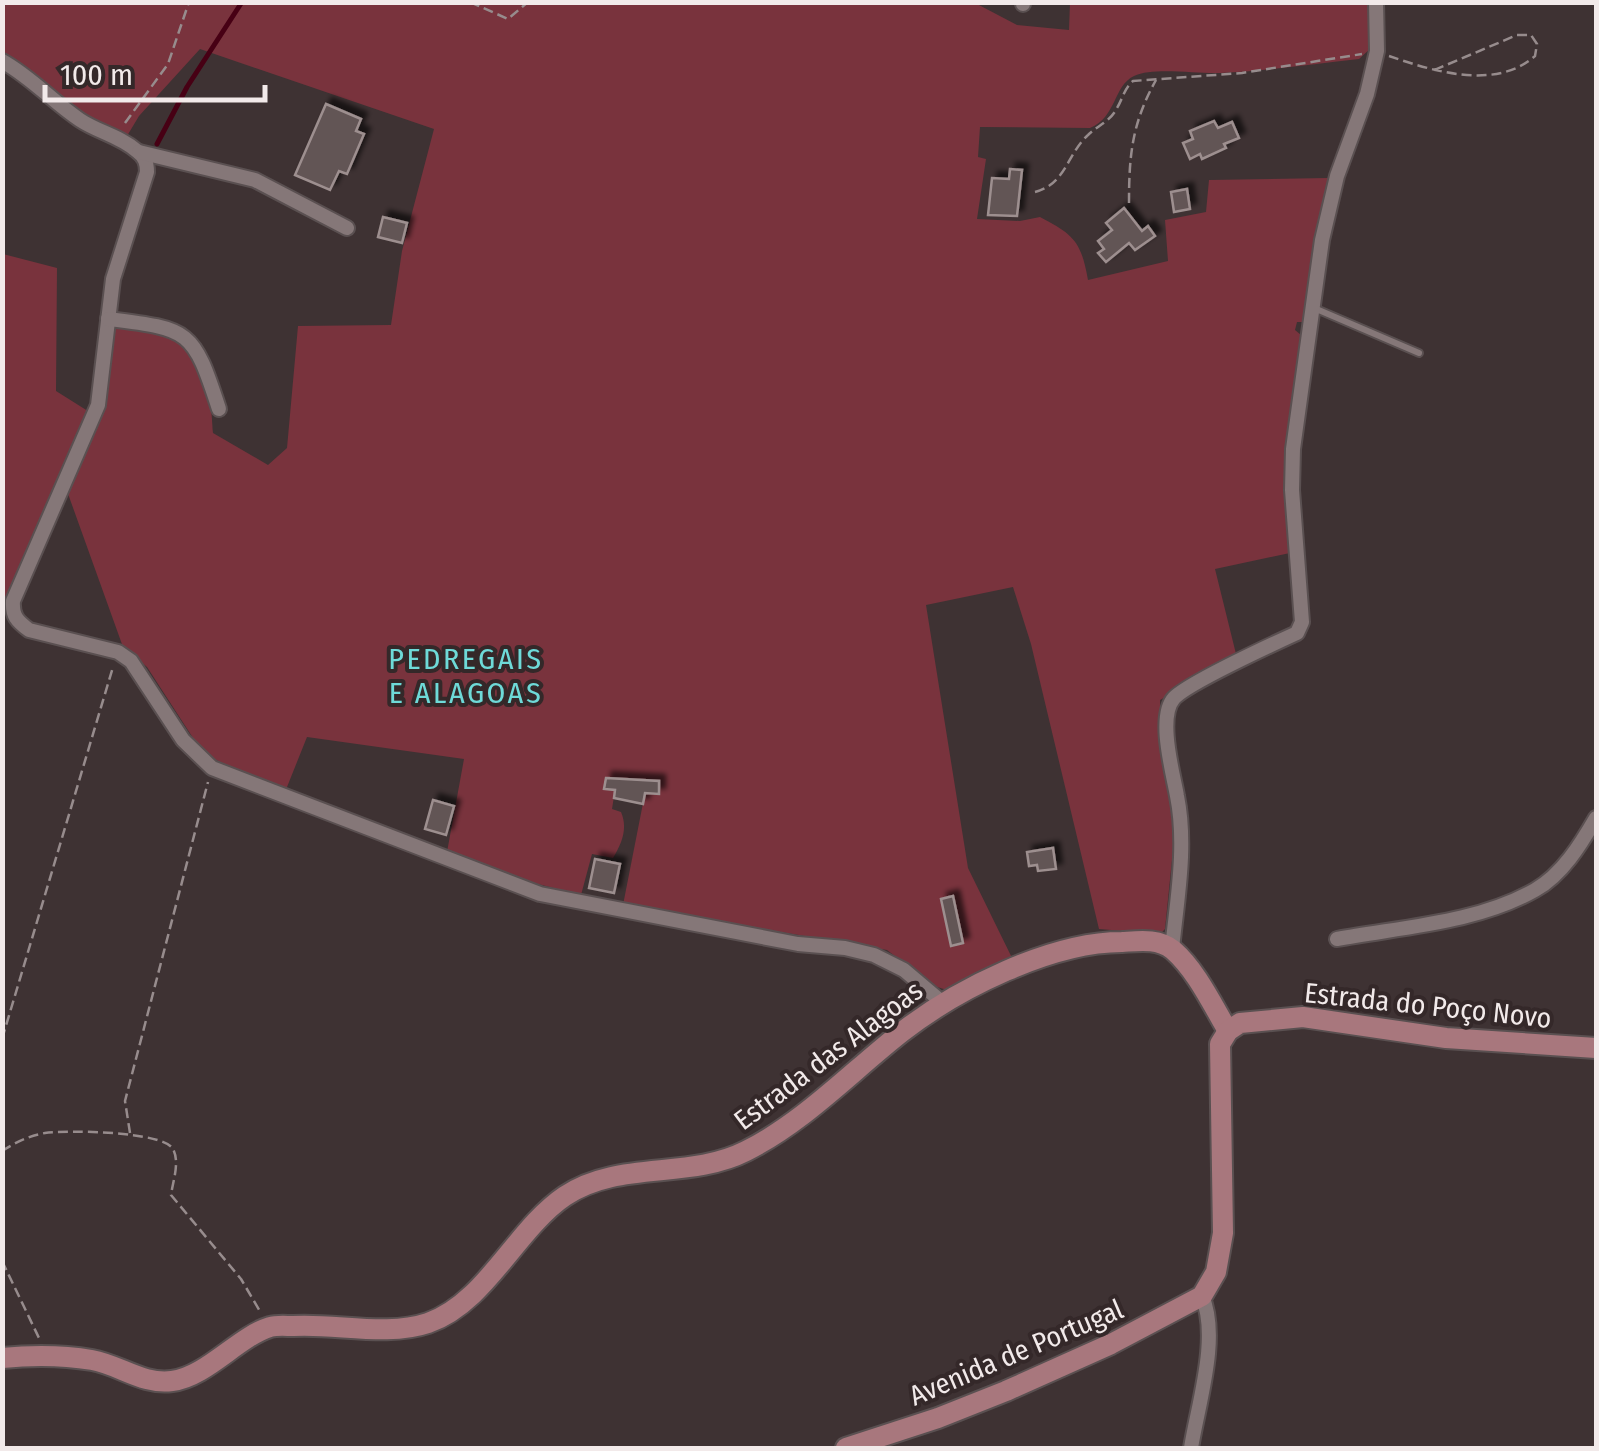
<svg xmlns="http://www.w3.org/2000/svg" width="1599" height="1451" font-family="'Fira Sans Condensed',sans-serif">
<style>
.green{fill:#79333d}
.lines{fill:none;stroke-linecap:round;stroke-linejoin:round}
.stream{stroke:#470014;stroke-width:5}
.building{fill:#625455;stroke:#9d8f8f;stroke-width:2.5;filter:url(#shadow)}
.lane-casing{stroke:#5a5051;stroke-width:10}
.street-casing{stroke:#5a5051;stroke-width:18}
.secondary-casing{stroke:#5a5051;stroke-width:24}
.path{stroke:#978c8d;stroke-width:2.5;stroke-dasharray:10 5;stroke-linecap:butt}
.lane{stroke:#857778;stroke-width:6}
.street{stroke:#857778;stroke-width:14}
.secondary{stroke:#a8777d;stroke-width:20}
.labels{text-anchor:middle;stroke-width:8;stroke-linejoin:round;paint-order:stroke}
.street-label{font-size:28px;fill:#f2eaea;stroke:#342829}
.neighbourhood-label{font-size:30px;letter-spacing:2.5px;fill:#6edad8;stroke:#342829}
</style>
<defs>
<filter id="shadow"><feDropShadow dx="6" dy="-6" stdDeviation="2.5" flood-color="#0009"/></filter>
</defs>
<rect width="100%" height="100%" fill="#3e3233"/>
<g class="green">
<path d="M968,2L977,4L1017,25L1069,30L1070,3H1369L1371,48L1359,59C1313,64 1266,71 1220,73C1197,74 1153,67 1134,76C1113,86 1117,117 1090,128L980,127L978,157L986,159L977,219L1020,221L1040,217C1074,235 1081,241 1088,280L1168,261L1165,220L1206,212L1209,180L1328,178L1304,322H1297L1295,330L1301,335L1287,464L1290,553L1215,569L1237,658L1160,700L1161,753L1175,830L1165,929L1160,934L1099,929L1031,644L1013,587L926,605L968,868L1014,962L947,990L934,986L887,950L623,905L645,793L658,781L606,778L605,789L615,790L612,809L621,812C628,828 622,843 613,858L592,854L581,895L538,884L447,852L464,759L307,737L285,792L212,758L195,741L147,667L123,647L67,491L93,431L111,327C126,328 143,327 158,331C206,341 211,392 213,433L268,465L287,448L298,326L391,325L402,251L434,129L200,49L139,116L121,146L80,129L3,68L2,3Z"/>
<polygon points="3,254 57,268 56,391 91,413 3,615"/>
</g>
<g class="lines">
<polyline class="stream" points="157,144 187,87 242,2"/>
</g>
<g class="building">
<polygon points="326,104 361,119 356,131 364,134 347,174 339,171 330,190 295,175"/>
<polygon points="1214,121 1218,128 1232,122 1239,138 1224,144 1226,148 1202,159 1200,154 1190,159 1183,143 1193,139 1190,131"/>
<polygon points="1010,169 1022,170 1017,216 988,215 992,178 1009,179"/>
<polygon points="1187,189 1190,209 1174,212 1171,192"/>
<polygon points="1124,208 1142,231 1148,226 1155,236 1135,250 1129,243 1106,262 1098,253 1104,249 1098,241 1112,230 1106,223"/>
<polygon points="383,217 407,223 402,243 378,237"/>
<polygon points="606,778 659,781 659,794 645,793 643,804 614,798 615,790 604,789"/>
<polygon points="433,800 454,806 446,835 425,829"/>
<polygon points="1053,848 1056,869 1038,871 1037,865 1029,866 1027,852"/>
<polygon points="595,859 620,864 614,893 589,888"/>
<polygon points="953,896 963,943 951,946 941,899"/>
</g>
<g class="lines">
<g class="lane-casing">
<polyline id="lane" points="1314,308 1419,353"/>
</g>
<g class="street-casing">
<g id="street">
<polyline points="1023,2 1023,4"/>
<path d="M2,61C31,77 53,102 80,120C98,132 120,136 137,151C145,157 147,163 147,172L113,279L98,405L13,601C12,616 17,621 29,630L118,652L131,661L183,740L212,768L540,894L798,944L845,948L874,955L904,970L943,1003"/>
<polyline points="139,152 255,180 347,228"/>
<path d="M108,319C190,329 193,329 219,409"/>
<path d="M1337,939C1402,927 1477,923 1535,890C1562,875 1581,844 1596,818"/>
<path d="M1172,949C1177,899 1187,846 1177,796C1173,773 1157,717 1174,698C1189,683 1273,644 1297,633L1302,622L1292,490L1293,449L1322,240L1337,176L1367,94L1377,51L1376,2"/>
<path d="M1191,1448C1198,1404 1220,1337 1202,1296"/>
</g>
</g>
<g class="secondary-casing">
<g id="secondary">
<path d="M2,1358C33,1355 62,1355 92,1360C120,1365 143,1385 172,1381C206,1377 238,1337 270,1327C277,1325 286,1326 293,1326C335,1323 387,1337 428,1323C486,1303 516,1229 565,1196C618,1160 689,1180 746,1151C804,1122 851,1072 902,1032C957,989 1051,942 1122,942C1139,941 1158,938 1173,950C1196,970 1212,1004 1228,1031"/>
<polyline points="846,1448 938,1418 1006,1391 1111,1344 1202,1296 1216,1272 1223,1233 1220,1044 1228,1031 1240,1023 1303,1017 1446,1038 1596,1048"/>
</g>
</g>
<g class="path">
<polyline points="470,2 508,19 528,2"/>
<path d="M1389,56C1433,71 1495,91 1535,56L1537,44L1531,35H1517L1432,71"/>
<polyline points="125,123 168,64 189,2"/>
<path d="M1035,192C1066,184 1067,154 1088,135C1098,125 1110,122 1117,108C1123,98 1124,89 1133,81L1242,73L1362,54"/>
<path d="M1129,203C1129,155 1132,123 1156,80"/>
<polyline points="2,1039 113,667"/>
<polyline points="130,1133 125,1101 208,782"/>
<path d="M2,1151C16,1142 29,1136 45,1133C66,1130 163,1131 173,1149C180,1162 173,1181 171,1195L241,1279L261,1313"/>
<polyline points="2,1261 39,1338"/>
</g>
<use href="#lane" class="lane"/>
<use href="#street" class="street"/>
<use href="#secondary" class="secondary"/>
</g>
<g class="labels">
<g class="street-label">
<text transform="translate(1428 1005) rotate(6)" y="10">Estrada do Poço Novo</text>
<text transform="translate(828 1055) rotate(-37)" y="10">Estrada das Alagoas</text>
<text transform="translate(1016 1352) rotate(-23)" y="10">Avenida de Portugal</text>
</g>
<g class="neighbourhood-label">
<text x="466" y="669">PEDREGAIS<tspan x="466" dy="34">E ALAGOAS</tspan></text>
</g>
</g>
<rect width="1599" height="1451" fill="none" stroke="#f2eaea" stroke-width="10"/>
<path d="M45 85v15h220v-15" fill="none" stroke="#f2eaea" stroke-width="5"/>
<text x="60" y="85" font-size="30" fill="#f2eaea" stroke="#342829" stroke-width="8" paint-order="stroke">100 m</text>
</svg>
